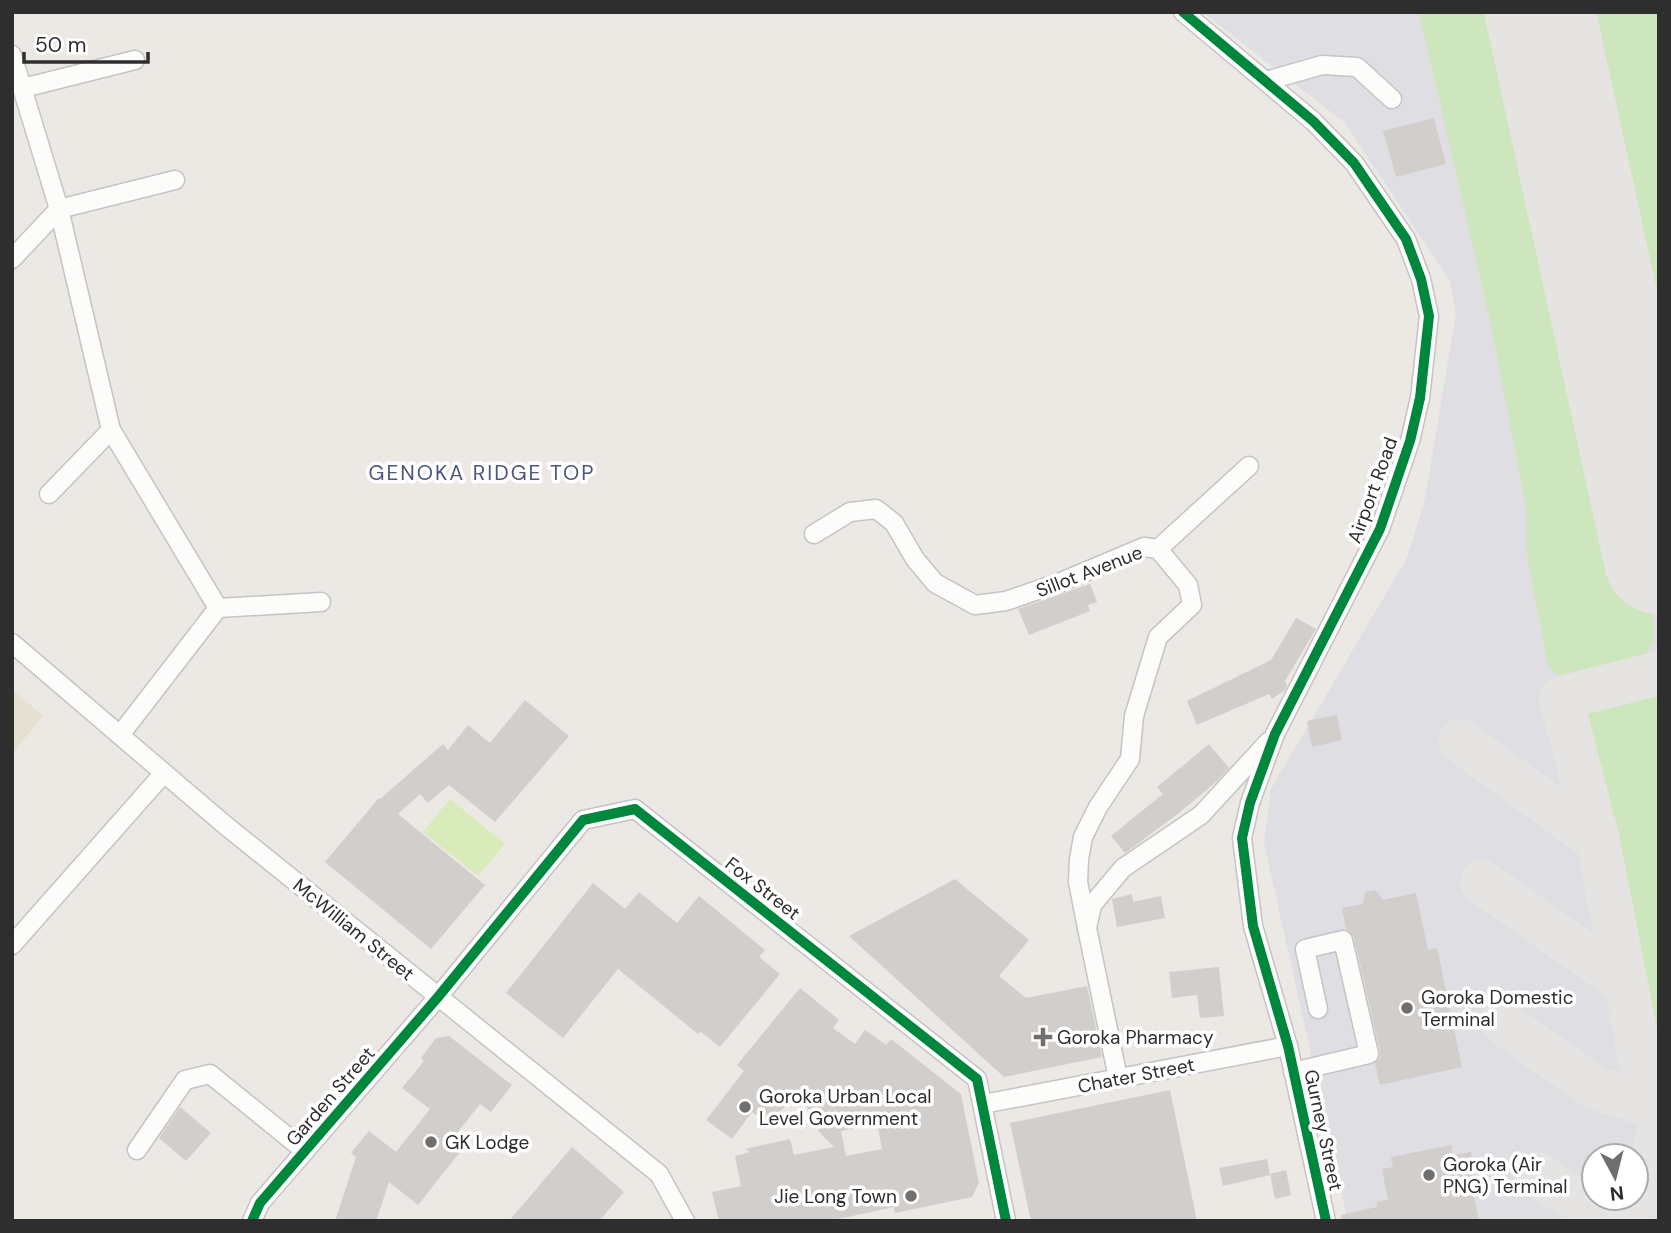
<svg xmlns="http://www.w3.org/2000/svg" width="1671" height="1233" font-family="'DM Sans',sans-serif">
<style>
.education{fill:#e6e0d3}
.airport{fill:#dfdee2;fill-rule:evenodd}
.green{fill:#cee6be}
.pitch{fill:#d9eabb}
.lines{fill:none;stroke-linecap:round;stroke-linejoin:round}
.taxiway{stroke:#e6e4e2;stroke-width:44}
.runway{stroke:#e6e4e2;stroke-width:110}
.building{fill:#d1cecb;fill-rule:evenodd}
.minor-casing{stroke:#c5c4c5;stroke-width:21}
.minor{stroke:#fcfcfb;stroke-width:18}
.cycleway-casing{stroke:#fff;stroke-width:15}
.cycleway{stroke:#00873e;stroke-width:10}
.poi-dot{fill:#706f6e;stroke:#fff;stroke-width:2.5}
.labels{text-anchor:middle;stroke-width:7;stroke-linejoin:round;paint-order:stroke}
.street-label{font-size:19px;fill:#2e2e2e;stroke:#fff}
.poi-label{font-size:19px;fill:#2e2e2e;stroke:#fff;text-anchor:start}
.neighbourhood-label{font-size:21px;letter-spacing:2px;fill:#4d5680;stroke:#fff}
</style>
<rect width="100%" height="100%" fill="#ece8e4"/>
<polygon class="education" points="12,689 43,716 12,754"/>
<path class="airport" d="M1203,12H1659V1221H1348L1264,843L1271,789L1407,558L1425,499L1456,314L1450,281L1345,123ZM1594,1156H1636V1198H1594Z"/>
<g class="green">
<polygon points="1419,12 1519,12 1654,624 1653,642 1641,660 1582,677 1561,678 1548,665 1527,555 1527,512 1491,325"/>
<polygon points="1565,12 1659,12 1659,463"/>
<polygon points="1642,688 1659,688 1659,1041 1650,1029 1576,707 1583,702"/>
</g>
<polygon class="pitch" points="450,799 505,844 478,876 423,832"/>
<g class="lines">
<g class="taxiway">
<polyline points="1460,741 1598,841 1639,1052 1648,1086 1659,1099"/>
<polyline points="1598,841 1561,698 1659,673"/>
<polyline points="1482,882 1624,982"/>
<polyline points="1503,1023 1594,1087 1659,1108"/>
<polyline points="1537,1174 1596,1214 1625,1215 1643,1198 1654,1157 1659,1128"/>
</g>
<polyline class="runway" points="1540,12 1659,559"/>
</g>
<g class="building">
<polygon points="1434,118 1446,164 1396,177 1383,131"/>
<polygon points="1090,584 1097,602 1088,605 1090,611 1029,635 1018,609"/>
<polygon points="1296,618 1316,629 1285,681 1287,685 1285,690 1272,699 1269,694 1197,725 1187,701 1271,660"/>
<polygon points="525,700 569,736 495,822 449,785 428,803 420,794 398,814 485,885 431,949 325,862 379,798 380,799 443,744 448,750 468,725 490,743"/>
<polygon points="1337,715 1342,740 1312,747 1307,721"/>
<polygon points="1209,744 1229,768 1216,782 1179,813 1125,853 1111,836 1163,794 1157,787"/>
<polygon points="955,879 1029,940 999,976 1026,998 1087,986 1102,1057 1004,1077 849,936"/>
<polygon points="593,883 625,909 639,892 677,923 699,896 765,950 759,957 780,974 720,1047 700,1031 698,1034 618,969 563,1038 506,993"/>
<polygon points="1375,890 1383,900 1416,893 1428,950 1437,948 1462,1067 1380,1085 1375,1063 1380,1058 1380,1051 1354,937 1346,929 1342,908 1363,904 1365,892"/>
<polygon points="1132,894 1133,902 1161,896 1165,918 1117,927 1112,899"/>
<polygon points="1219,967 1224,1016 1200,1018 1197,995 1172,998 1169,972"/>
<path d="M800,988L839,1020L833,1028L855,1044L865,1030L886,1045L891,1039L961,1094L979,1183L972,1197L895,1213L894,1207L829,1221H719L712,1192L741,1186L735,1156L750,1152L745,1149L790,1139L794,1155L834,1147L818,1131L825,1122L793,1096L770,1125L752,1112L732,1139L706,1120L744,1071L737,1065ZM877,1123L882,1149L846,1156L841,1131Z"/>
<polygon points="449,1036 512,1085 491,1112 480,1104 453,1138 464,1147 418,1205 389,1182 376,1221 335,1221 356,1157 351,1153 369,1131 396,1152 430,1109 402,1088 424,1061 421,1058 436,1038"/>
<polygon points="1170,1090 1197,1221 1031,1221 1010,1123"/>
<polygon points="180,1107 211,1133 186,1161 159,1138"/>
<polygon points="1451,1145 1453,1155 1471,1152 1476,1180 1471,1182 1479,1221 1341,1221 1341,1215 1377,1207 1377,1202 1388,1200 1382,1169 1393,1167 1391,1157"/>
<polygon points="572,1147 624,1192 599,1221 509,1221"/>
<polygon points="1267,1159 1270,1175 1223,1186 1219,1168"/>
<polygon points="1286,1170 1291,1195 1275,1199 1270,1174"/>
</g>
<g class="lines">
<g class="minor-casing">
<g id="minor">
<polyline points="1183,12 1313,121 1354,163 1406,239 1421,279 1429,316 1420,398 1410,441 1380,529 1275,734 1250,803 1242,838 1253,926 1288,1046 1326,1221"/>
<polyline points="12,55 59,209 111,430 218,608 120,735"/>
<polyline points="1266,81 1322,65 1357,67 1392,99"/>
<polyline points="23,88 135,60"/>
<polyline points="12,259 59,209 175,180"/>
<polyline points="49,494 111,430"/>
<polyline points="814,534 850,512 876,509 894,523 915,559 935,583 975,605 1006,601 1061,582 1144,547 1158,549 1188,585 1192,605 1158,637 1134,716 1130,759 1098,807 1083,837 1079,859 1078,882 1087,928"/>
<polyline points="1158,549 1249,466"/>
<polyline points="218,608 321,602"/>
<polyline points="12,643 225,825 659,1174 685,1221"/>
<polyline points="12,945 164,773"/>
<polyline points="1293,1072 1369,1054 1343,940 1305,949 1318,1009"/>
<polyline points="1118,1078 1087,928 1092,905 1123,868 1201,815 1268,742"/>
<polyline points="983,1104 1288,1046"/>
<polyline points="137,1150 185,1080 210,1074 305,1151"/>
<polyline points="252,1221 260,1203 438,997 583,820 635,809 977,1079 1006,1221"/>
</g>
</g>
<use href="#minor" class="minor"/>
<g class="cycleway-casing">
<g id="cycleway">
<polyline points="1183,12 1313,121 1354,163 1406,239 1421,279 1429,316 1420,398 1410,441 1380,529 1275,734 1250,803 1242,838 1253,926 1288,1046 1326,1221"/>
<polyline points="252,1221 260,1203 438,997 583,820 635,809 977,1079 1006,1221"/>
</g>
</g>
<use href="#cycleway" class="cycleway"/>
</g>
<g class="poi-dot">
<circle cx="1407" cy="1008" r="7"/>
<path d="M1039.5 1026.5h7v7h7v7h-7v7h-7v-7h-7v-7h7z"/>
<circle cx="745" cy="1107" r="7"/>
<circle cx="431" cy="1142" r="7"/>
<circle cx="1429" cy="1175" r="7"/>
<circle cx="911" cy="1196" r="7"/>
</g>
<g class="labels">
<g class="street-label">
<text transform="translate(1372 490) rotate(-70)" y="7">Airport Road</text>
<text transform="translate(1089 571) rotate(-21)" y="7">Sillot Avenue</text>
<text transform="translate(763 888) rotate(38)" y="7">Fox Street</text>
<text transform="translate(354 929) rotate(39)" y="7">McWilliam Street</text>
<text transform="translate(1136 1075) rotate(-11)" y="7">Chater Street</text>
<text transform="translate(330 1096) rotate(-49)" y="7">Garden Street</text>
<text transform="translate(1324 1130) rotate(78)" y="7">Gurney Street</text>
</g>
<g class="poi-label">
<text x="1421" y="1004">Goroka Domestic<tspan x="1421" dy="22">Terminal</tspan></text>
<text x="1057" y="1044">Goroka Pharmacy</text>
<text x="759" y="1103">Goroka Urban Local<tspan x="759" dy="22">Level Government</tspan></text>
<text x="445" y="1149">GK Lodge</text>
<text x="1443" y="1171">Goroka (Air<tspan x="1443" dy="22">PNG) Terminal</tspan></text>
<text x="897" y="1203" text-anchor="end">Jie Long Town</text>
</g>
<g class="neighbourhood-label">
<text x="482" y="480">GENOKA RIDGE TOP</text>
</g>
</g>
<rect width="1671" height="1233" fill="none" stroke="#2e2e2e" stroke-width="28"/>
<g transform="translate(1615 1177) rotate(173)"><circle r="33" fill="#ffffff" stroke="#ababab" stroke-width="2"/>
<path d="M0-5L12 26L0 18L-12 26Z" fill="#706f6e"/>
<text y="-10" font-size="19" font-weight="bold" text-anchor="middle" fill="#2e2e2e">N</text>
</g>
<path d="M24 52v10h124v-10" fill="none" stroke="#2e2e2e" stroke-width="3.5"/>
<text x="35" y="52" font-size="21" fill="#2e2e2e" stroke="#ffffff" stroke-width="5" paint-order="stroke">50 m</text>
</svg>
